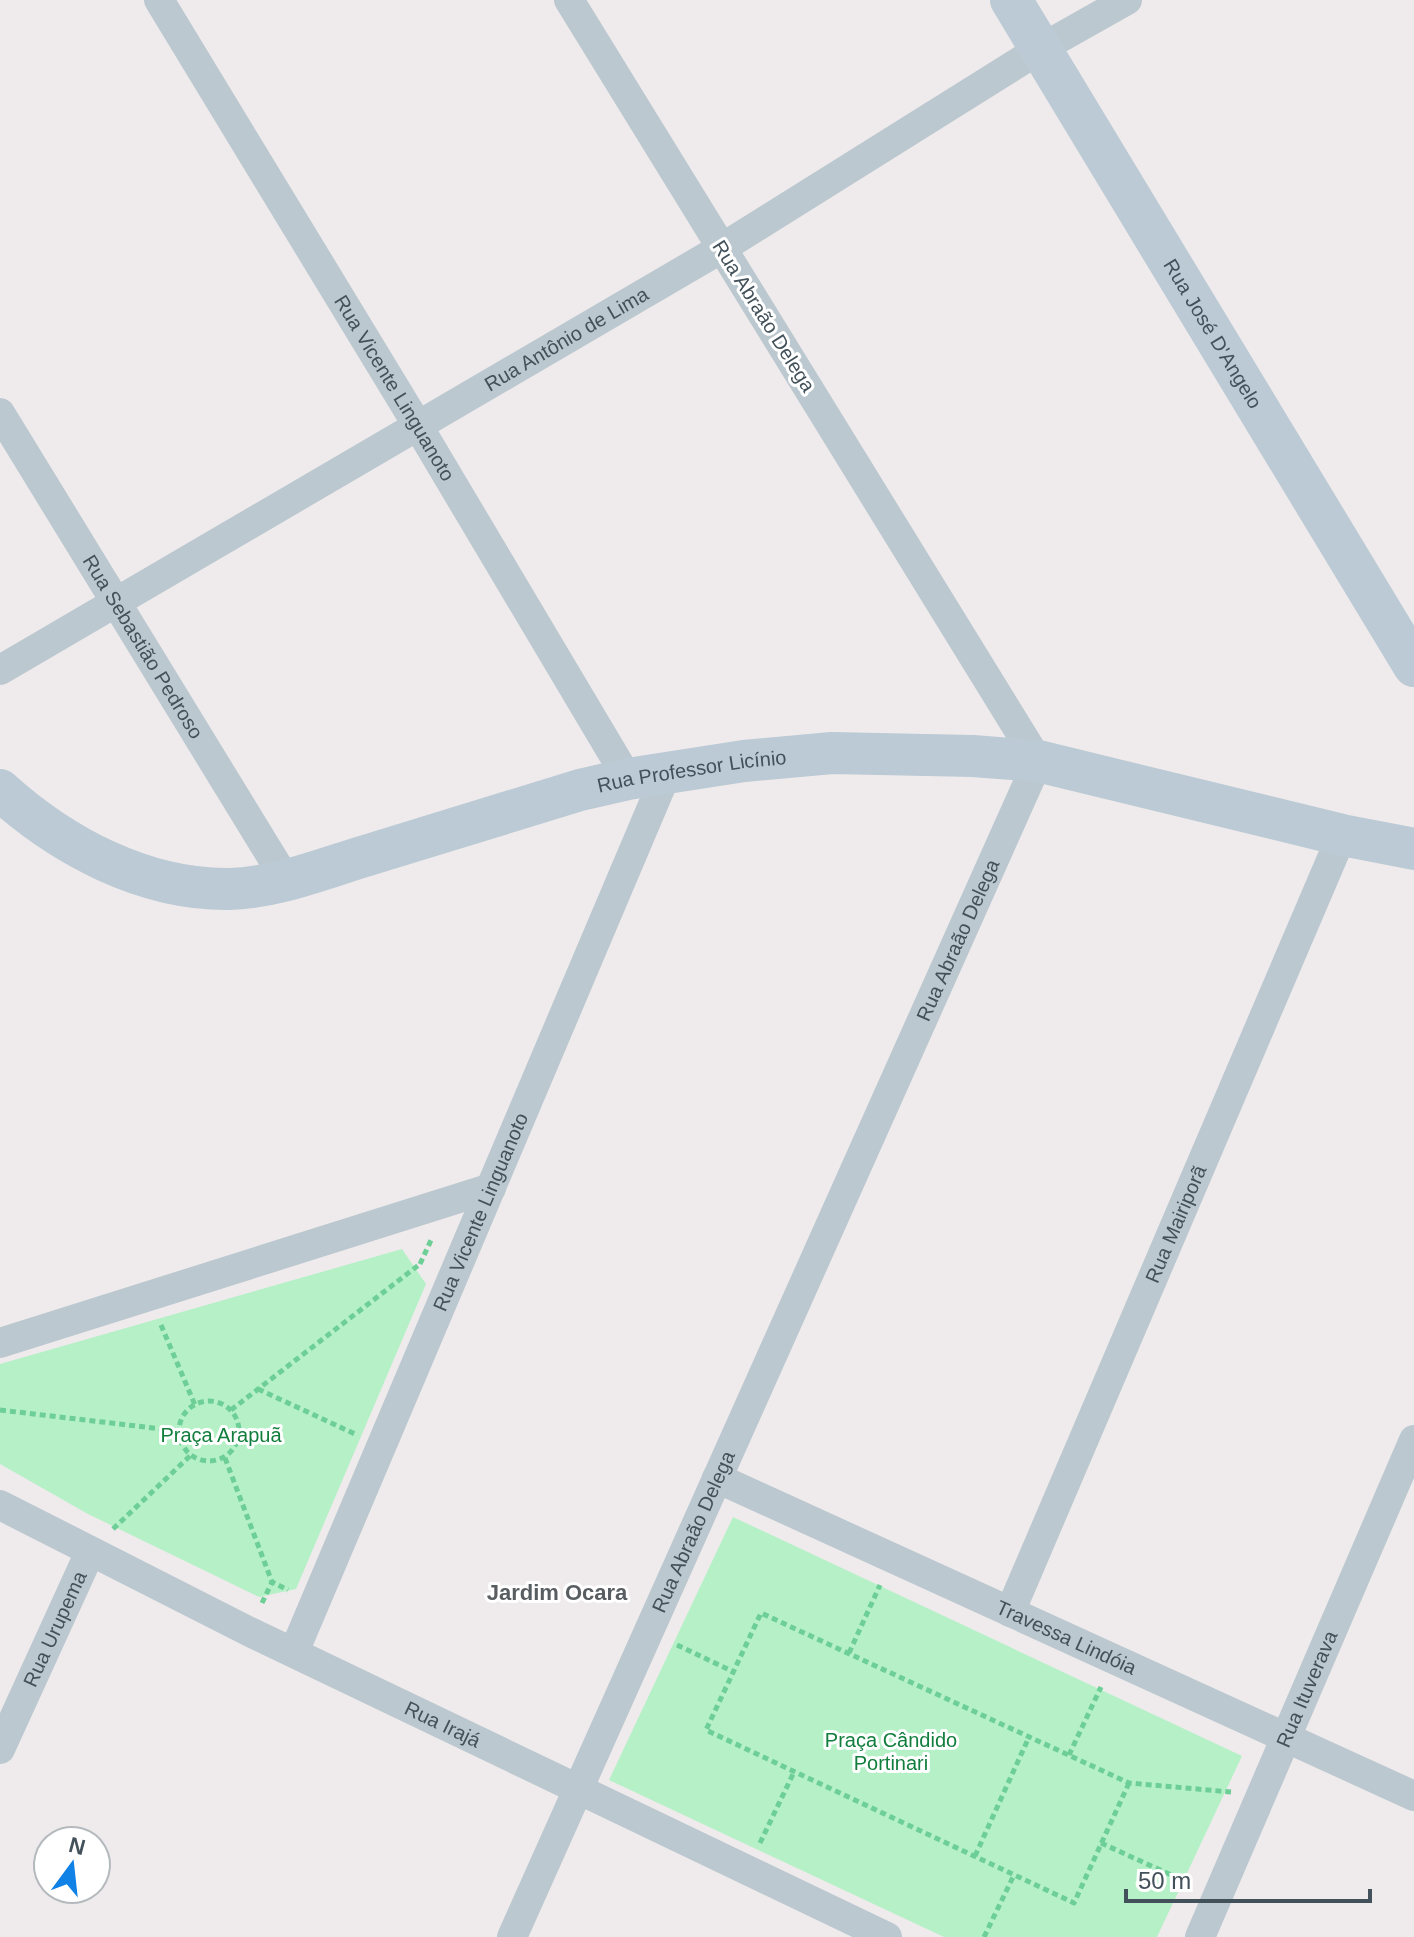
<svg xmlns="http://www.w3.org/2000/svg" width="1414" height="1937" font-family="Arial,sans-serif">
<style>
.green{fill:#b6f0c7}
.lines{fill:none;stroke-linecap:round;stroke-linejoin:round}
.path{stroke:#6dcf96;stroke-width:5;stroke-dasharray:6 4;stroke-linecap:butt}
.street{stroke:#bbc8cf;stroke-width:30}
.secondary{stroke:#bbcad4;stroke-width:42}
.labels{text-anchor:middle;stroke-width:6;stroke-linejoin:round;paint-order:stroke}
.street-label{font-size:20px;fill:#43515a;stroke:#fff}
.park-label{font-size:20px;fill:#127e3d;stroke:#fff}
.neighbourhood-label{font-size:22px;font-weight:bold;fill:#585d61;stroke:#fff}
</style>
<rect width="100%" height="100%" fill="#efebec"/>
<g class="green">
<polygon points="402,1249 426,1284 296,1589 259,1597 88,1514 0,1464 0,1364"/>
<polygon points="733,1517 1242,1756 1157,1937 944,1937 609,1780"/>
</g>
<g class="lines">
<g class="path">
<polyline points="420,1264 432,1238"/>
<polyline points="161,1325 195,1405"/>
<polyline points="258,1389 355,1434"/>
<circle cx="209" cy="1431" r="30"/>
<polyline points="0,1410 179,1431"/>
<polyline points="231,1410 420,1264"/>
<polyline points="225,1458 272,1582 288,1590"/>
<polyline points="113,1529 191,1455"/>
<polyline points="262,1603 272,1582"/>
<polyline points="677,1645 734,1672"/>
<polyline points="849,1653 880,1585"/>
<polyline points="1069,1755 1101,1687"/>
<polyline points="1129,1783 1074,1903 706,1730 761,1613 1129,1783 1231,1792"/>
<polyline points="760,1843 794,1772"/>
<polyline points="1101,1843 1191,1884"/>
<polyline points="975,1856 1029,1737"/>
<polyline points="984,1937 1014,1875"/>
</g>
<g class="street">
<path id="s1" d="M159,0L418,426L628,779"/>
<path id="s2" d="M0,413L286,880"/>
<path id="s3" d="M0,670L722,248L1040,49L1127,0"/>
<polyline points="0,1343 491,1188"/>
<path id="s4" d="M717,1478L1414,1796"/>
<path id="s5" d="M0,1505L248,1631L887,1937"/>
<path id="s6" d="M1010,1612L1342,835"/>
<path id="s7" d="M294,1652L667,772"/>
<path id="s8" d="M0,1749L90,1552"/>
<path id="s9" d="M512,1937L1038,761L569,0"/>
<path id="s10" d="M1200,1937L1414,1440"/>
</g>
<g class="secondary">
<path id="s11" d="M1011,0L1414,666"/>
<path id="s12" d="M0,790C62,846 144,890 229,889C275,888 322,869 365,856C436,834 508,812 580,790L628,779L744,761L832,753L973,756L1038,761L1342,835L1414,849"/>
</g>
</g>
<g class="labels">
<g class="street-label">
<text transform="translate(764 316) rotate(58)" y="7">Rua Abraão Delega</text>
<text dy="7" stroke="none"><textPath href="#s11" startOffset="390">Rua José D'Angelo</textPath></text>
<text dy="7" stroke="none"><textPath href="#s3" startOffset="656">Rua Antônio de Lima</textPath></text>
<text dy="7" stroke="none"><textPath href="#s1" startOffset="454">Rua Vicente Linguanoto</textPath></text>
<text dy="7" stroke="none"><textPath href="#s2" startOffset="274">Rua Sebastião Pedroso</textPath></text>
<text dy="7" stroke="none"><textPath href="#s12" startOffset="734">Rua Professor Licínio</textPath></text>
<text dy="7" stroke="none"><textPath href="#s9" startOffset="1092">Rua Abraão Delega</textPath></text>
<text dy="7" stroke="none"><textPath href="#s7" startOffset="478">Rua Vicente Linguanoto</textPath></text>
<text dy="7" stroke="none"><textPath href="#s6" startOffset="422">Rua Mairiporã</textPath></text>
<text dy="7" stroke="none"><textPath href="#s9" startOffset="444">Rua Abraão Delega</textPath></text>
<text dy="7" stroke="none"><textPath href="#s8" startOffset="132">Rua Urupema</textPath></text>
<text dy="7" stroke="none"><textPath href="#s4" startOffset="384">Travessa Lindóia</textPath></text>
<text dy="7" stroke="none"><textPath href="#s10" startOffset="270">Rua Ituverava</textPath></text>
<text dy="7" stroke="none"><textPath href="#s5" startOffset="494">Rua Irajá</textPath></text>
</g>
<g class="park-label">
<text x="221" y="1442">Praça Arapuã</text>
<text x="891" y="1747">Praça Cândido<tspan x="891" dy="23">Portinari</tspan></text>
</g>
<g class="neighbourhood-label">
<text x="557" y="1600">Jardim Ocara</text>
</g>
</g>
<g transform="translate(72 1865) rotate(15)"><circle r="38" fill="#ffffff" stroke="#b4b9bd" stroke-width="2"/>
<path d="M0-6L14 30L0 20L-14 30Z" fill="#1081e5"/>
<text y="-12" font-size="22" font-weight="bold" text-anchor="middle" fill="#43515a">N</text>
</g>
<path d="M1126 1889v12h244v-12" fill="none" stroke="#43515a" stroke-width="4"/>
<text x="1138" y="1889" font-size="24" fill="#43515a" stroke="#ffffff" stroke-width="6" paint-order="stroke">50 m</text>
</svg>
